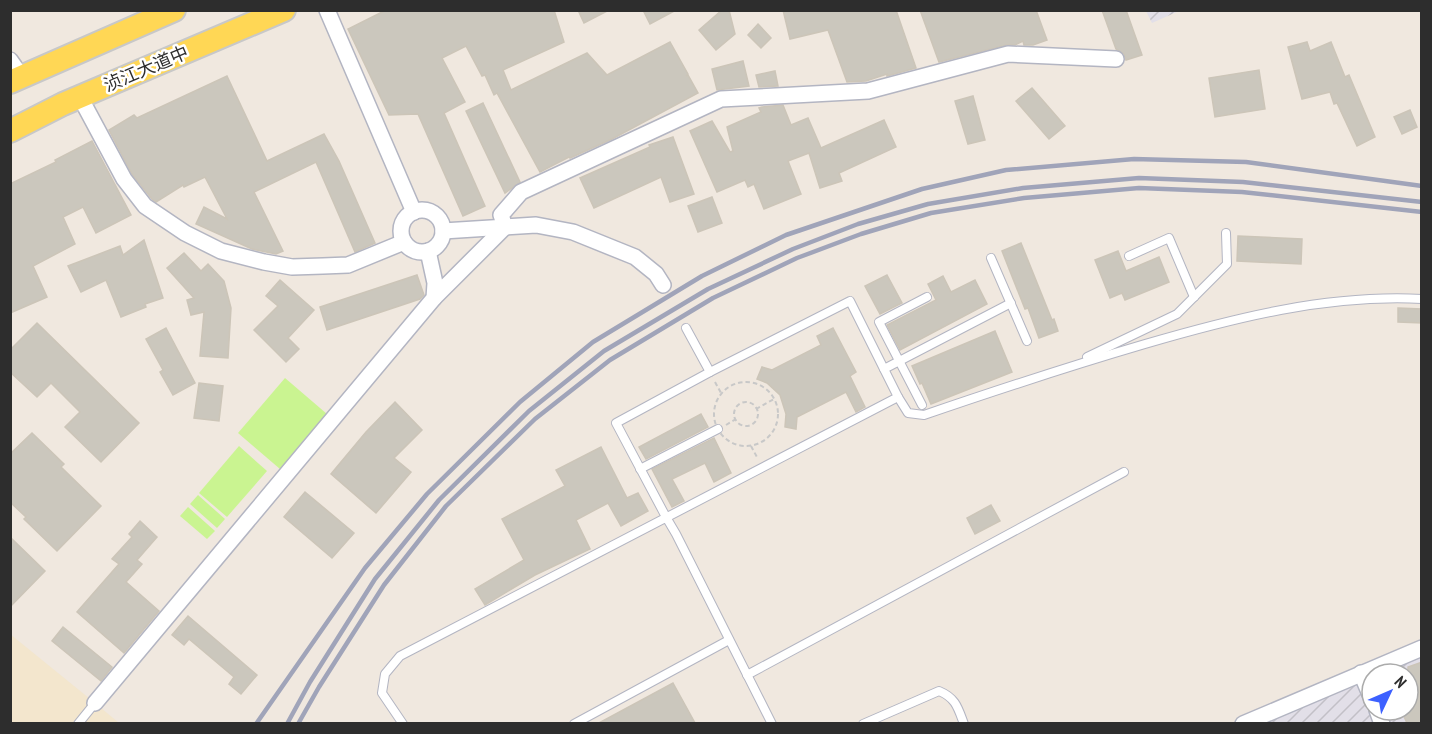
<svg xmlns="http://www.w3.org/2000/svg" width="1432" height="734" font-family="'PT Sans Narrow','Noto Sans SC',sans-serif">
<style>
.industrial{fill:url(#industrial-furrows)}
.education{fill:#f3e6cd}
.pitch{fill:#caf491}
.building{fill:#cbc7bd;stroke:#ccc5b8;stroke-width:1.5}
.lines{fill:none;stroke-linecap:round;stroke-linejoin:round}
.service-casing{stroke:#b3b5c2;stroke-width:10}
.minor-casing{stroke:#b3b5c2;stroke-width:18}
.primary-casing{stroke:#c8c8c8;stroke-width:26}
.path{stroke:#c8c8c8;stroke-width:2;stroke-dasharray:4.5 3;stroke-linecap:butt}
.service{stroke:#fff;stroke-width:8}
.minor{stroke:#fff;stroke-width:15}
.primary{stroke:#ffd755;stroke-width:22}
.rail{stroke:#a0a4b9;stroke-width:4.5}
.labels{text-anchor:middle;stroke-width:5;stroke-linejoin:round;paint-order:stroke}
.street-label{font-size:18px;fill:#2d2d2d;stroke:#fff}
</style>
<defs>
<pattern id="industrial-furrows" width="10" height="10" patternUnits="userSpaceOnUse" patternTransform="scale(1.5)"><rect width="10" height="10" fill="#e2dfe8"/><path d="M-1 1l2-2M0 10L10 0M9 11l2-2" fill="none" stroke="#c2c0c7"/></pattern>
</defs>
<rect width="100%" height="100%" fill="#f0e8df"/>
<g class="industrial">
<polygon points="1146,11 1179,11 1152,23"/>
<polygon points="1421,651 1421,723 1387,723 1381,710 1408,710 1408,674 1372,674 1372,688 1366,674"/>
<polygon points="1358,681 1376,723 1255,724"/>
</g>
<polygon class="education" points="10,634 95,703 119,723 11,723"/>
<g class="pitch">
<polygon points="285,378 327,414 280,469 238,433"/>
<polygon points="239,446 267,471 227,517 199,493"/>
<polygon points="198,495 225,519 217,528 190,504"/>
<polygon points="188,507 215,531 207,539 180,516"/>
</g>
<g class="building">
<polygon points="386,10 554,10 564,42 503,70 511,90 587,53 607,75 670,42 688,74 686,76 688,75 698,93 612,139 570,158 569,157 540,172 497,93 494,95 485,75 482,76 466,46 442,58 465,102 444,113 485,206 463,216 418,114 389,115 348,29"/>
<polygon points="578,10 609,10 584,23"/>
<polygon points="643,10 676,10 650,24"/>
<polygon points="722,10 729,10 735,34 716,50 699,30"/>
<polygon points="783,10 896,10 916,68 887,76 887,74 866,81 847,82 828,30 790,39"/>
<polygon points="920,10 1036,10 1047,40 1033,45 1024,45 1023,41 1015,45 1006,45 939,62"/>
<polygon points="1102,10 1126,10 1142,55 1126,60 1124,54 1116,49"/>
<polygon points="758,24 771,38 761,48 748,35"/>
<polygon points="1307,42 1310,51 1331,42 1345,77 1349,75 1375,137 1357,146 1337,103 1334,104 1330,92 1302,99 1288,47"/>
<polygon points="743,61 749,86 717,90 712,69"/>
<polygon points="1259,70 1265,109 1215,117 1209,78"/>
<polygon points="775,71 778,86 759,87 756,75"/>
<polygon points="227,76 267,161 324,134 339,161 375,243 355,252 316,162 254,192 283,251 276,254 252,249 196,224 204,207 227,219 205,177 184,187 183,185 156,202 152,199 132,174 109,130 134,115 137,118"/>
<polygon points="1032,88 1065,126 1049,139 1016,101"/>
<polygon points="973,96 985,140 968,144 955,101"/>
<polygon points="483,103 520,182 505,193 466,111"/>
<polygon points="783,105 791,125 808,118 821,148 884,120 896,147 839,173 842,181 820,188 809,153 788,161 801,194 764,209 754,184 748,187 745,180 717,192 690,131 712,121 730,152 733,151 727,127 761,112 759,108 762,107"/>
<polygon points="1410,110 1417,127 1402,134 1394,117"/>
<polygon points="673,137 694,194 670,202 661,177 594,208 580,178 650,147 649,145"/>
<polygon points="92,141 131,215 96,233 83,207 63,217 75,244 33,266 47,297 10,313 10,184 56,162 55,160"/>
<polygon points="712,197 722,223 698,232 688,206"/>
<polygon points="1238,236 1302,239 1301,264 1237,261"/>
<polygon points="144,240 163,298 145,304 146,307 121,317 106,280 81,292 68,266 120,246 123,255"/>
<polygon points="1021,243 1052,320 1054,319 1058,331 1039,338 1028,308 1025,309 1002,251"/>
<polygon points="1118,251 1126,271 1159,257 1169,282 1125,300 1122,293 1110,298 1095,260"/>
<polygon points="184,253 201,271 208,264 224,281 231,308 228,358 200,356 204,312 191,315 187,300 194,298 167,268"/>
<polygon points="417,275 424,295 420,299 327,330 320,307"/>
<polygon points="887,275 902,303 880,314 865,286"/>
<polygon points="943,276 951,292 975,280 987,304 900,350 887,325 936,300 928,284"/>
<polygon points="280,280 314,310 288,338 299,349 286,362 254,330 278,306 266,296"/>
<polygon points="1398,308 1422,309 1422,323 1398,322"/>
<polygon points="37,323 139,423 101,462 65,427 80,412 51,383 37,397 10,372 10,350"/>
<polygon points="166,328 195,383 173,395 160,372 163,370 146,339"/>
<polygon points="833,328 856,372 850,376 865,407 856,412 846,392 797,417 796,429 785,427 786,414 780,395 767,383 757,379 762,367 772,370 821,345 817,336"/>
<polygon points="995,331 1012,372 931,404 922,383 920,384 912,366"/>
<polygon points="199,383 223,386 219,421 194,418"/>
<polygon points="395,402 422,430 394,458 411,472 376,513 331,474 366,432"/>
<polygon points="701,414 708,427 646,459 639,447"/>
<polygon points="32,433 64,464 61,467 101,506 57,551 24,519 26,517 10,502 10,454"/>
<polygon points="714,438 731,473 714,482 705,463 672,479 684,501 672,507 652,469"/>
<polygon points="601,447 627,498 638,493 648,511 621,526 608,503 576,520 590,549 535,575 485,605 475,589 524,560 502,519 565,486 556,470"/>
<polygon points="305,492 354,533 332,558 284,517"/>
<polygon points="991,505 1000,521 975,534 967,518"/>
<polygon points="140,521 157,537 137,560 142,564 126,582 159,611 124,653 77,612 119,564 112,559 132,537 129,534"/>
<polygon points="10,537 45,571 10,607"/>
<polygon points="188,616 257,675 241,694 229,684 234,677 189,639 184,645 172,635"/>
<polygon points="63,627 112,667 101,681 52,641"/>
<polygon points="1422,662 1422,723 1407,723 1401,710 1408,710 1408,667"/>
<polygon points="673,683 695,723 599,723"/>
</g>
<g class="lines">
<g class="service-casing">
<g id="service">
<polyline points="1129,256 1169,238 1194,297"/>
<polyline points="991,258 1027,341"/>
<polyline points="686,328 710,372"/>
<polyline points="1087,357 1177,314 1227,264 1226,233"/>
<polyline points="884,369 1011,303"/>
<path d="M898,397L908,413L924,415C997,390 1070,366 1145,344C1234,318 1328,294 1422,299"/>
<polyline points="922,405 879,322 927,297"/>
<polyline points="640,469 718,429"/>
<polyline points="747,675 1124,472"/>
<polyline points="78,724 95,703"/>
<polyline points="403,724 382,693 385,674 400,656 898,397 850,301 710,372 616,423 666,517 676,534 772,724"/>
<polyline points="574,724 729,640"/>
<path d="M863,724L939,691C956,698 958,708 964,724"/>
</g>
</g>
<g class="minor-casing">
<g id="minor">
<polyline points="327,10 414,212"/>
<polyline points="10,60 22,77"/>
<polyline points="80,97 124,179 145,206 185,233 221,251 264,262 292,267 323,266 348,265 404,242"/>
<circle cx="422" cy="231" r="21"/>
<polyline points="443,231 536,225 573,232 635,257 656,274 663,285"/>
<polyline points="434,298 505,227 501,215 521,192 721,99 868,91 1008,54 1116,59"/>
<polyline points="1361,673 1372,699"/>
<polyline points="95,703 434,298 435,283 428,251"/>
<polyline points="1377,710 1382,724"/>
<polyline points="1243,724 1422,648"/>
</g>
</g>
<g class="primary-casing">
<g id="primary">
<polyline points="10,82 174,10"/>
<polyline points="10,131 63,104 284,10"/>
</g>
</g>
<g class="path">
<polyline points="715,382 721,393"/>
<circle cx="746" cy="414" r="32"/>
<circle cx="746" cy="414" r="12"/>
<polyline points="756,409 774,399"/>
<polyline points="726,425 736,419"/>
<polyline points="751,446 758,459"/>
</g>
<use href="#service" class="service"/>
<use href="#minor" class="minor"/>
<use href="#primary" class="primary"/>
<g class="rail">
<polyline points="256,724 365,568 427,494 520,402 593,342 702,276 786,235 922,189 1006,170 1134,159 1246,162 1422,186"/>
<polyline points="287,724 310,682 375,579 439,500 529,411 604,351 708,289 793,249 858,224 928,204 1023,188 1139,178 1243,182 1422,202"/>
<polyline points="298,724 319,687 384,585 446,506 535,419 610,360 713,298 797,258 861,234 931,213 1024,198 1139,188 1242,192 1422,212"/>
</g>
</g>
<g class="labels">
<g class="street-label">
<text transform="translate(146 69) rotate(-23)" y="6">浈江大道中</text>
</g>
</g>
<rect width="1432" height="734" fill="none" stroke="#2d2d2d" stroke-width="24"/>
<g transform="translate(1390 692) rotate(46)"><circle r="28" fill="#ffffff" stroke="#ababab" stroke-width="1.5"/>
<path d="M0-4.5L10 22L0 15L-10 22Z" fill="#3d61ff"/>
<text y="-9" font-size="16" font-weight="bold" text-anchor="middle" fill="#2d2d2d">N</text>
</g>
</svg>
